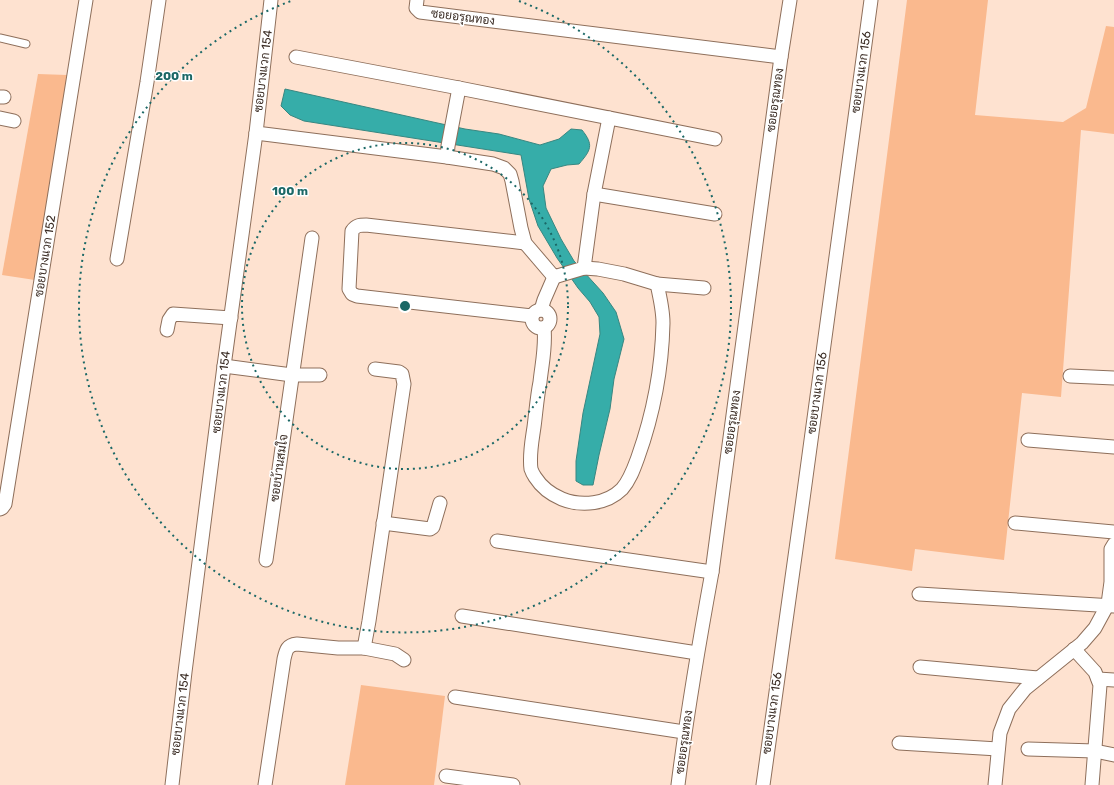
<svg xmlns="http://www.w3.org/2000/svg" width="1114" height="785" font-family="Rubik,Sarabun,sans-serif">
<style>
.green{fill:#fab98e}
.water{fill:#36ada9;stroke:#388781}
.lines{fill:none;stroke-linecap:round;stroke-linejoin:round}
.service-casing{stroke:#8e6f5b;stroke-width:9}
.minor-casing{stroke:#8e6f5b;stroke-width:15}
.service{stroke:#fff;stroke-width:7}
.minor{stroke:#fff;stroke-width:13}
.ring{fill:none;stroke:#1b6866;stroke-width:2;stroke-dasharray:2 4}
.labels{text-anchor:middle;stroke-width:3;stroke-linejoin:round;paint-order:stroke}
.street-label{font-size:12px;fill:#3b2d25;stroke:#fff}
.centre{fill:#1b6866;stroke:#fff;stroke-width:2}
.ring-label{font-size:12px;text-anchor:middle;font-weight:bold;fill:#1b6866;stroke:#fff;stroke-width:3;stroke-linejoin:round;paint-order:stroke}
</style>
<rect width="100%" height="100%" fill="#fee2d0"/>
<g class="green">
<polygon points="907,0 988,0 975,115 1063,122 1086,108 1106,26 1114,27 1114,134 1081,130 1061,397 1022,393 1004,560 915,549 912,571 835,559"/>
<polygon points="38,74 67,75 35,280 2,275"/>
<polygon points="361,685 445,696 434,785 345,785"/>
</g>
<path class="water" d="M285,89L433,122L465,129L499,134L540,145L559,139L571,129L582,130C594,145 591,150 579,164L567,165L551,169L543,186L546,208L561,239L574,261L603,293L616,312L624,339L614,379L610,409L599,455L593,485H583L576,481V461L583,413L600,334L599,317L590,302L578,288L557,258L538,226L529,199L521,155L304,121L290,115L281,106Z"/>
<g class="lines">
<g class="service-casing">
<polyline id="service" points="0,38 26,44"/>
</g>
<g class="minor-casing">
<g id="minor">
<polyline points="417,0 416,8 420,12 781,57"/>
<polyline points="296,57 459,88 715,139"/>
<polyline points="0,97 4,97"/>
<polyline points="0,118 14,121"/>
<polyline points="256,133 447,157 493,164 504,168 510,174 512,181 521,228 525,243 554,277 584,268 594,194 609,118"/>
<polyline points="447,157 448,146 459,88"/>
<polyline points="594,194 715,214"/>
<path d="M525,243L366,225C360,225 356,225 352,231L349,289L352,294L357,296L532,316"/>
<polyline points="117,259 147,82 159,0"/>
<polyline points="657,284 704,288"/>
<circle cx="541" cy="319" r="9"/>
<polyline points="541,310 544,300 554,277"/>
<path d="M544,328C546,347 542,363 540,382C537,397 536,412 534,427C532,441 529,455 531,469C532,472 533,474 535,477C542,488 550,494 562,499C582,507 607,504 622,489C630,480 634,468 638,457C653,415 662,368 663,323C663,310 660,297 657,284L624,274L598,269L584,268"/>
<polyline points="167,330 169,320 173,314 231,318"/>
<polyline points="224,366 292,375 320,375"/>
<polyline points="1070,376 1114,378"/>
<polyline points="1028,440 1114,447"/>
<polyline points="0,509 2,508 5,504 86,0"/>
<polyline points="383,523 430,529 433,527 440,503"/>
<polyline points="1015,523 1114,532"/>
<polyline points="497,541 712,572"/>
<polyline points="266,560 312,238"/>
<polyline points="919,594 1114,606"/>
<polyline points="462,616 697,653"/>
<polyline points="364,648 369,621 404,384 402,374 399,372 375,369"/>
<polyline points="1074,649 1095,672 1100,685 1092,785"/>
<polyline points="920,667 1038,678"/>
<polyline points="1098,679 1114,680"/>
<polyline points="455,697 684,732"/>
<polyline points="899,743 998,749"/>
<polyline points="1028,749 1095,751 1114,755"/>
<polyline points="446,776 513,785"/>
<polyline points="172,785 185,672 224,366 256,133 271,0"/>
<path d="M265,785L284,659C286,650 287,645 297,644L338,648H364L395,654L404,660"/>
<path d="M678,785C687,713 699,643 712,572L781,57L790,0"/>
<polyline points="763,785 803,499 871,0"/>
<polyline points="995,785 1000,733 1009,709 1025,689 1082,643 1095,628 1108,604 1111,582 1111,549 1114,544"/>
</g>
</g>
<use href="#service" class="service"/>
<use href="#minor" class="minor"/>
</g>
<g class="ring">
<circle cx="405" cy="306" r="163"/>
<path d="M519 1A326 326 0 1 1 291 1"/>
</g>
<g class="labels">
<g class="street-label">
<text transform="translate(463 17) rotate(7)" y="4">ซอยอรุณทอง</text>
<text transform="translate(263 71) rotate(-83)" y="4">ซอยบางแวก 154</text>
<text transform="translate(861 72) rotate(-82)" y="4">ซอยบางแวก 156</text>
<text transform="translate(775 100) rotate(-82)" y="4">ซอยอรุณทอง</text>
<text transform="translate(45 256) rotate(-81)" y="4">ซอยบางแวก 152</text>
<text transform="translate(221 392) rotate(-83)" y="4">ซอยบางแวก 154</text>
<text transform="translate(817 393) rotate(-82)" y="4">ซอยบางแวก 156</text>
<text transform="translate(732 422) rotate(-82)" y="4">ซอยอรุณทอง</text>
<text transform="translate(279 468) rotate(-82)" y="4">ซอยบ้านสมใจ</text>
<text transform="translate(772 713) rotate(-82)" y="4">ซอยบางแวก 156</text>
<text transform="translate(180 714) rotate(-83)" y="4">ซอยบางแวก 154</text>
<text transform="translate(684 742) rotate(-82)" y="4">ซอยอรุณทอง</text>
</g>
</g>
<circle cx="405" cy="306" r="6" class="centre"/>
<g class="ring-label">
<text x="174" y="80">200 m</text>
<text x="290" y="195">100 m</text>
</g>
</svg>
